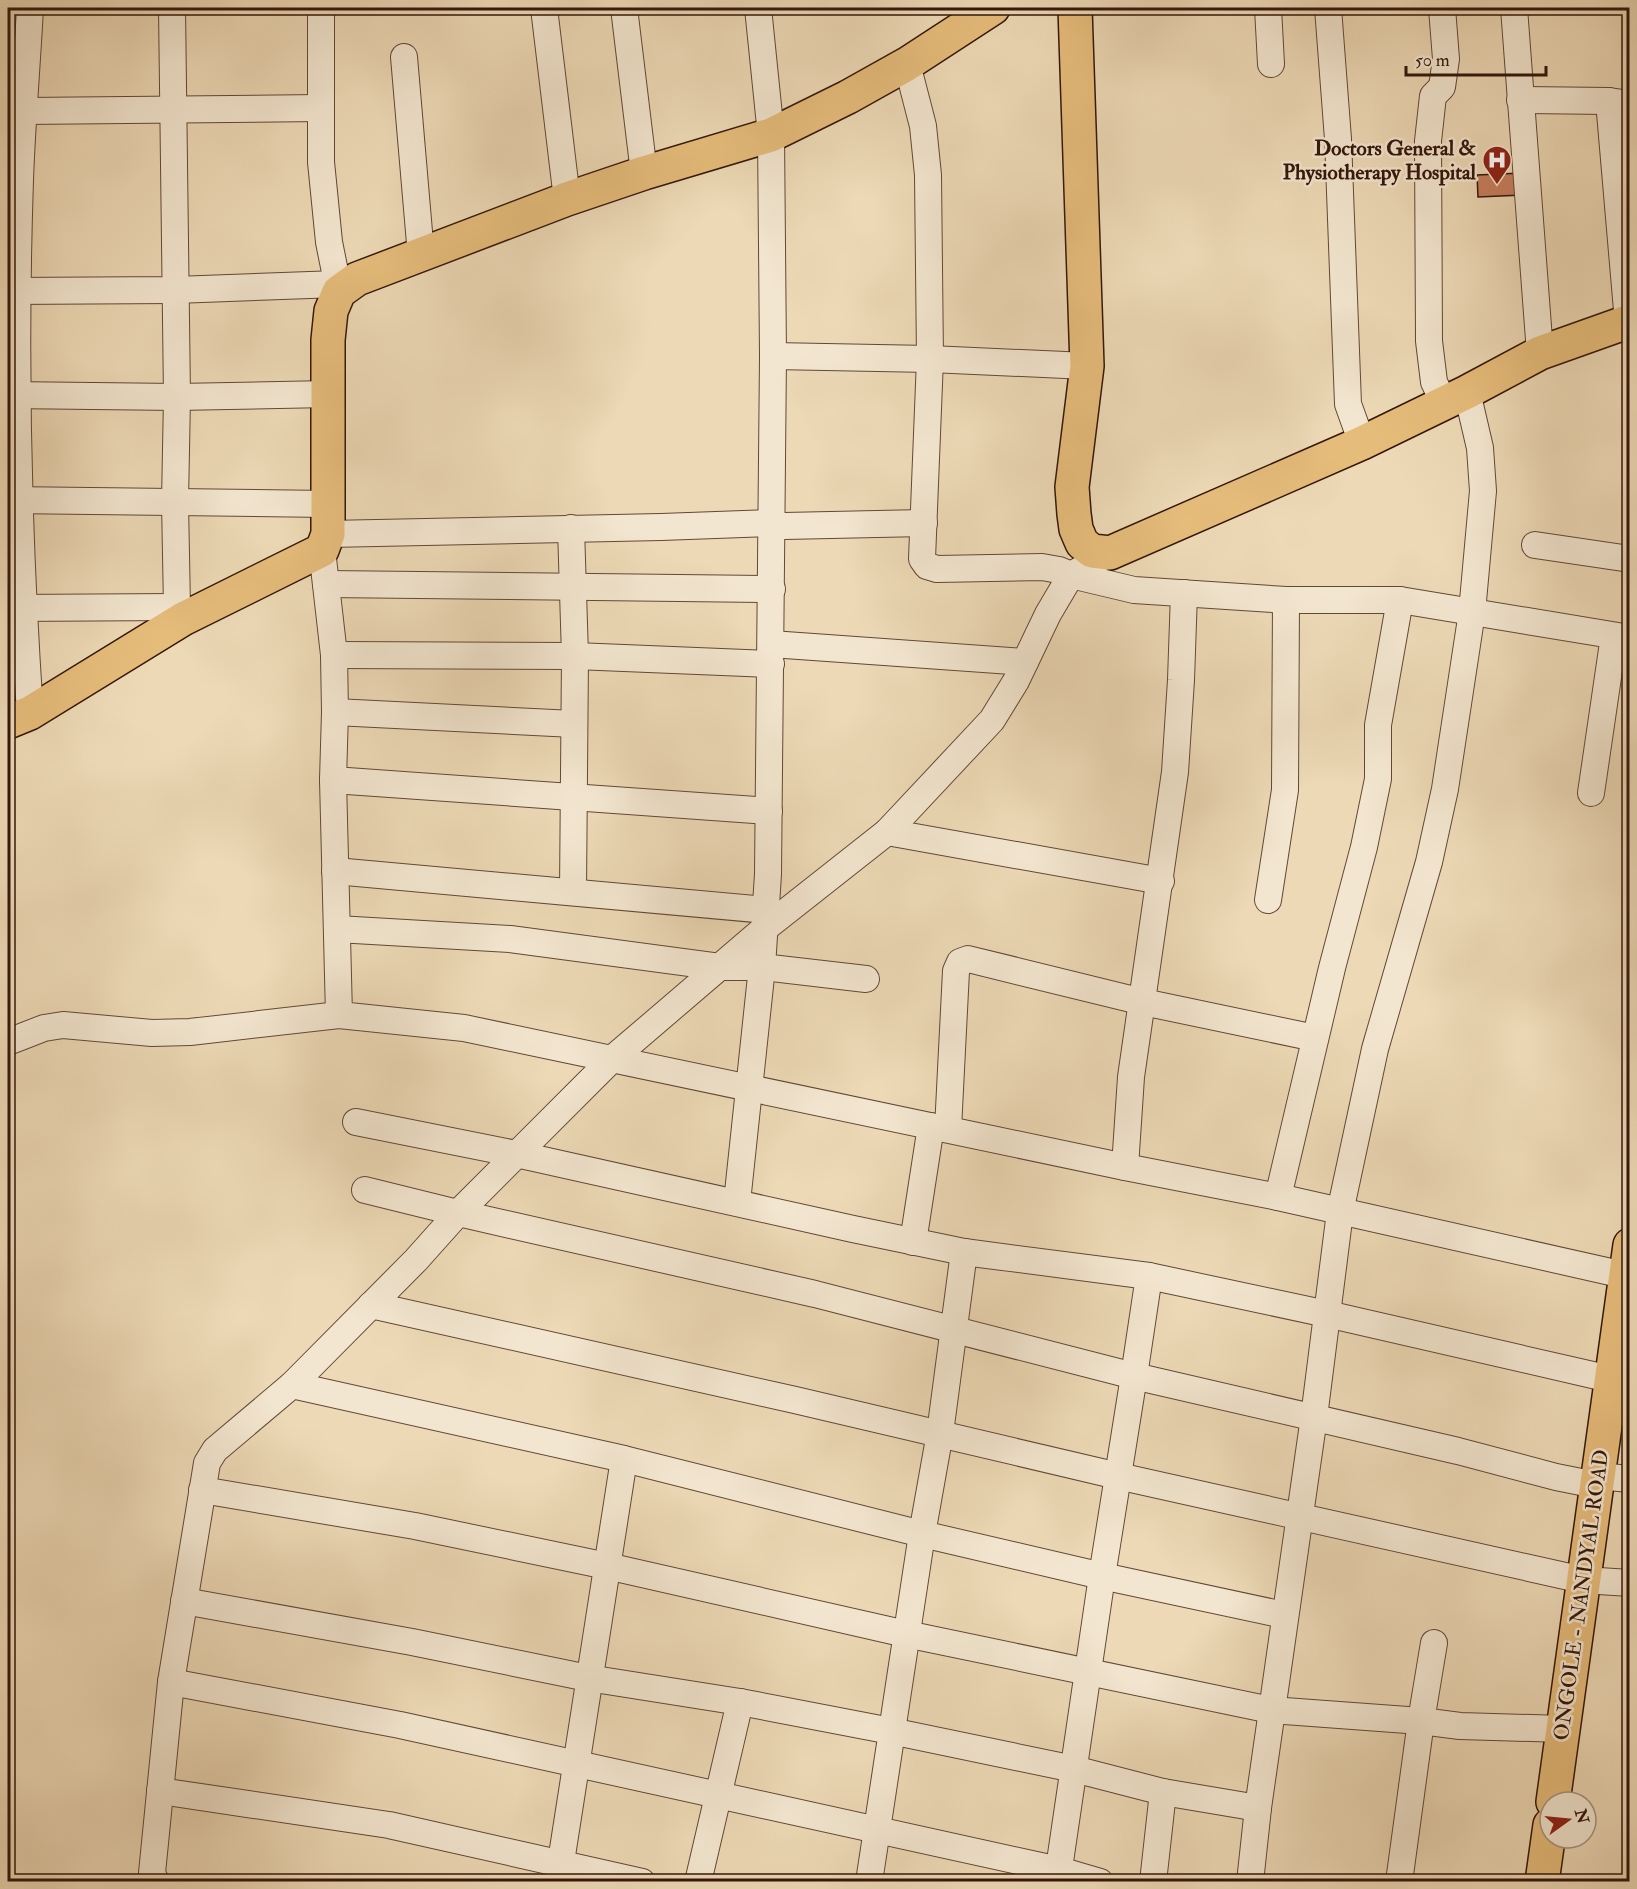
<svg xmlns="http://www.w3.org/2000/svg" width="1637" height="1889" font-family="'IM FELL Double Pica',serif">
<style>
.building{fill:#c77f5e;stroke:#33170c;stroke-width:1.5}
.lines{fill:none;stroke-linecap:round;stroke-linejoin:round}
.minor-casing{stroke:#624836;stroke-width:28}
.major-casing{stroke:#33170c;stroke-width:36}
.minor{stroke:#f3e6d0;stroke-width:26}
.major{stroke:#e6bc7b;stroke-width:33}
.labels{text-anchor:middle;stroke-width:5;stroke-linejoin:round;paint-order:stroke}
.poi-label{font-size:21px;font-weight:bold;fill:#33170c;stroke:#f3e6d0;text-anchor:end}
.street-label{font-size:21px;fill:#33170c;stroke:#f3e6d0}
</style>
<rect width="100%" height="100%" fill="#edd9b6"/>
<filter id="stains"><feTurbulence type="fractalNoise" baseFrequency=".00333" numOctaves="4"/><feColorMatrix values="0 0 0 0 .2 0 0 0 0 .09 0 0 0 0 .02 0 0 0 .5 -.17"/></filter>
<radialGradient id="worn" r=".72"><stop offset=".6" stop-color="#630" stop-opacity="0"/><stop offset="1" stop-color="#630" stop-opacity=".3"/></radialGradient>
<polygon class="building" points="1522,173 1523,195 1478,197 1477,175"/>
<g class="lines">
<g class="minor-casing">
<g id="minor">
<polyline points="172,8 177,397 175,502 177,607 183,619"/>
<polyline points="321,8 321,162 329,242 339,292"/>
<polyline points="544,8 567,199"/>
<polyline points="624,8 644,173"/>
<polyline points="1268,8 1271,64"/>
<polyline points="1328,8 1338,139 1348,404 1362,443"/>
<polyline points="1442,8 1446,59 1442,87 1433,96 1428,141 1429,341 1434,382 1444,403"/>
<polyline points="1514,8 1540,353"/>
<polyline points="404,57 421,255"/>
<polyline points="907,64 923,126 928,175 930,359 922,559 927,566 937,569 1042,567 1059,570 1071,575 1134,590 1286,600 1400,600 1630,638"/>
<polyline points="1520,100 1609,101 1630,104"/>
<polyline points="1609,101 1628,322"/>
<polyline points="24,111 321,108"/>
<polyline points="8,291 175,290 338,284"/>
<polyline points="773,356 930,359 1087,366"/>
<polyline points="8,395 177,397 329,394"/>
<polyline points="8,500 328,504"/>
<polyline points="571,528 575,656 573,891"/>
<polyline points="328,534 661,527 772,523 784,526 924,523"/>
<polyline points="1535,545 1630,559"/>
<polyline points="322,550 334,655 335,712 333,780 339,1015 464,1028 1125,1167 1278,1197 1624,1275"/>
<polyline points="326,584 772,589"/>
<polyline points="8,608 177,607"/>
<polyline points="771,644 1025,662"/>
<polyline points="334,655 575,656 771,664"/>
<polyline points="335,712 574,724"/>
<path d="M30,713C18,536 14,358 20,180C22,123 27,65 30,8"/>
<polyline points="333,780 769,811"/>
<polyline points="1591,793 1614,636"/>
<polyline points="887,832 1161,881"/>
<polyline points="335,871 766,910"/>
<polyline points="1268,900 1285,790 1286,600"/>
<polyline points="337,929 510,939 720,967 762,967 866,979"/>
<polyline points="8,1042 44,1028 63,1025 152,1033 190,1032 339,1015"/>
<polyline points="356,1122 516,1154 853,1229 964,1252 1149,1276 1327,1314 1610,1379 1630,1380"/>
<polyline points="948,1129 956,971 960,962 968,959 1143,1002 1315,1038"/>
<polyline points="1125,1167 1131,1077 1175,772 1181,680 1184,593"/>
<polyline points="365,1190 458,1213 815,1294 1134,1376 1458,1451 1556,1477 1596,1485"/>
<polyline points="1278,1197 1332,968 1364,847 1378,779 1378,725 1400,600"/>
<polyline points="737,1202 762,967 768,874 773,356 771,135 758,8"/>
<polyline points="913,1242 931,1126"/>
<polyline points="371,1305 795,1400 1118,1476 1583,1580 1630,1583"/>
<polyline points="292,1385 624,1459 922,1534 1102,1576 1284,1615"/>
<polyline points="1598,1476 1630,1479"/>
<polyline points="202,1490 415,1526 607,1566 906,1634 1271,1710 1421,1721 1460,1726 1563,1729"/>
<polyline points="184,1601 412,1642 588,1678 740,1702 891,1731 1074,1769 1163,1792 1258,1808"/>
<polyline points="171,1682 400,1725 1059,1870 1100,1882"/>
<polyline points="160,1791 389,1825 642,1882"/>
<polyline points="558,1881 624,1459"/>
<polyline points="156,1882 152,1873 171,1682 207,1463 215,1450 292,1385 416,1260 458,1213 612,1059 764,929 887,832 992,720 1016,681 1048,614 1071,575 1110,553"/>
<polyline points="698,1882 740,1702"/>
<polyline points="869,1882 922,1534 940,1433 964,1252"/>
<polyline points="1057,1882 1102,1576 1134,1376 1149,1276"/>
<polyline points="1153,1882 1163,1792"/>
<polyline points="1250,1882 1258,1808 1314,1417 1340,1212 1375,1049 1429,862 1445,789 1472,612 1483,491 1480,448 1467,392"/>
<polyline points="1399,1882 1421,1721 1434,1643"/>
</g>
</g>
<g class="major-casing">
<g id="major">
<polyline points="1075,8 1087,366 1072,487 1074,514 1076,529 1082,543 1092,551 1110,553 1362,443 1467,392 1540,353 1630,321"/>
<polyline points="8,722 30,713 183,619 322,550 328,534 328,340 331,311 339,292 357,279 567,199 644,173 771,135 848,97 907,64 993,8"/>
<polyline points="1553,1802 1630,1245"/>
<polyline points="1542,1882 1550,1825"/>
</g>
</g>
<use href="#minor" class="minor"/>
<use href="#major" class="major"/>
</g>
<defs>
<g id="hospital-pin" transform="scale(1.5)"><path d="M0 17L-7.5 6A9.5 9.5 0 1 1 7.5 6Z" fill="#8f2418" stroke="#f3e6d0"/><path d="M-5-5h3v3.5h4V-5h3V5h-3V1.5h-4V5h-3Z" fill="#fff"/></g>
</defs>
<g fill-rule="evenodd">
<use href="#hospital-pin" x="1497" y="160"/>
</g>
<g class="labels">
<g class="poi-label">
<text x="1476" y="155">Doctors General &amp;<tspan x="1476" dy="24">Physiotherapy Hospital</tspan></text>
</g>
<g class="street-label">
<text transform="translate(1581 1595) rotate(-82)" y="7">ONGOLE - NANDYAL ROAD</text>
</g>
</g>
<rect width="1637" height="1889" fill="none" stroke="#edd9b6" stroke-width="30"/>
<rect x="9" y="9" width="1619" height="1871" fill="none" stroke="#33170c" stroke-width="3"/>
<rect x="15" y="15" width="1607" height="1859" fill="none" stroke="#33170c" stroke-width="1.5"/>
<g transform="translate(1568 1820) rotate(75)"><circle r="28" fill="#f3e6d0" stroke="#a69382" stroke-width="1.5"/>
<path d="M0-4.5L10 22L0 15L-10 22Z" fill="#8f2418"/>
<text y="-9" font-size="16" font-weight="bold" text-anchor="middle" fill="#33170c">N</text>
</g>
<path d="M1406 66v9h140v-9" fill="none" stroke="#33170c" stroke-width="3"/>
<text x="1415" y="66" font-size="18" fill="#33170c" stroke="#f3e6d0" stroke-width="4.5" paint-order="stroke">50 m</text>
<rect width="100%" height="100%" filter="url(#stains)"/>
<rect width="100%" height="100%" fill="url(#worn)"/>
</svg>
